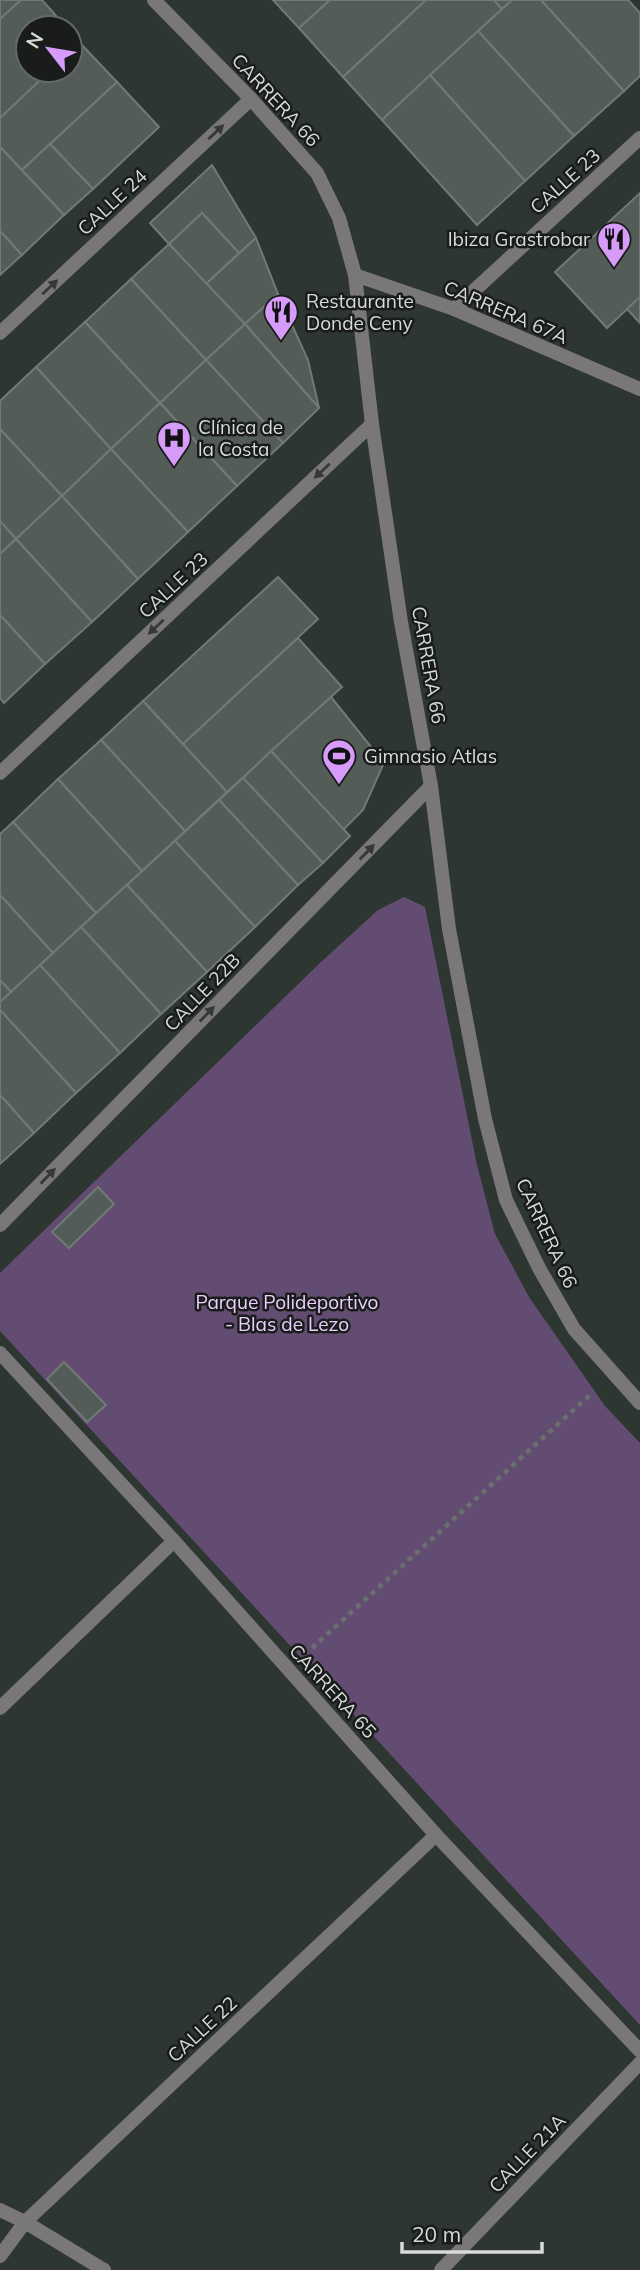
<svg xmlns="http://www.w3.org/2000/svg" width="640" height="2270" font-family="Mulish,sans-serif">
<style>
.green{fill:#634c71}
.building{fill:#535c57;stroke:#717a76;stroke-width:2}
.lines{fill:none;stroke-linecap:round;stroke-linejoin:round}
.path{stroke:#6a706d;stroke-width:4.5;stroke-dasharray:5 5;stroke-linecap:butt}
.minor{stroke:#7a777b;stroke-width:14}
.oneway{fill:#363737}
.labels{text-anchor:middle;stroke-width:5;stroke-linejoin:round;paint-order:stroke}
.street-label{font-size:19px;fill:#d7dcd9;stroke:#191c1a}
.poi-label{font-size:19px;fill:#d7dcd9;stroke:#191c1a;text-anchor:start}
.park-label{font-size:19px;fill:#eccefe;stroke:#191c1a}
</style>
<rect width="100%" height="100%" fill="#2e3632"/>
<polygon class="green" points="404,897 425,907 477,1165 495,1234 529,1297 605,1406 640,1443 640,2025 0,1331 0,1273 321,962 378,910"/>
<g class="building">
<polygon points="0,0 21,0 0,19"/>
<polygon points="21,0 42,0 67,28 28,28 28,70 51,70 0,118 0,19"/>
<polygon points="273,0 330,0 299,28"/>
<polygon points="330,0 426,0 343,77 299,28"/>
<polygon points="426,0 494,0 502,9 382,120 343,77"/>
<polygon points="494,0 512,0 502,9"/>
<polygon points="512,0 541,0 624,91 574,136 478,31"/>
<polygon points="541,0 628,0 640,13 640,76 624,91"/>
<polygon points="70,31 80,43 70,52"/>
<polygon points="478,31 574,136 525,181 430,75"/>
<polygon points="80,43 117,82 22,170 0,147 0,118 51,70 70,70 70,52"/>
<polygon points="430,75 525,181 477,225 382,120"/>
<polygon points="117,82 159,127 93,189 50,144"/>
<polygon points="50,144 93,189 64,215 22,170"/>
<polygon points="0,147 64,215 22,255 0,231"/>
<polygon points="212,165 256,238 239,253 202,213 169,244 150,223"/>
<polygon points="640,193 640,297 607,328 555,272"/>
<polygon points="202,213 239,253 206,284 169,244"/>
<polygon points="0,231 22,255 0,275"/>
<polygon points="256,238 278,294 245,324 206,284"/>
<polygon points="169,244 245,324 206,360 131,279"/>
<polygon points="131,279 206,360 160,403 85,322"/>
<polygon points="278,294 308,360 319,408 245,324"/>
<polygon points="640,297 640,323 627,309"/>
<polygon points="85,322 160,403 111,449 36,367"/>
<polygon points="245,324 319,408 283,443 206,360"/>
<polygon points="206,360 283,443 237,486 160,403"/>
<polygon points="36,367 111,449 62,496 0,429 0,401"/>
<polygon points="160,403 237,486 188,532 111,449"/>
<polygon points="0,429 62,496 16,539 0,521"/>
<polygon points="111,449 188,532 138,579 62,496"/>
<polygon points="62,496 138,579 92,622 16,539"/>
<polygon points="0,521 16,539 0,554"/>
<polygon points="16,539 92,622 45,664 0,615 0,554"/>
<polygon points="278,577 318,619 183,744 143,701"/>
<polygon points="0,615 45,664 4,703 0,698"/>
<polygon points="298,638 342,687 227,792 183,744"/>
<polygon points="331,697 384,763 363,810 343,830 271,751"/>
<polygon points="143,701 227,792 185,831 101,740"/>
<polygon points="101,740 185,831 142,871 58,779"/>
<polygon points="271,751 350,836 323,863 243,778"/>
<polygon points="243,778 323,863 298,885 219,800"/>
<polygon points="58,779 142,871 96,913 13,822"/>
<polygon points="219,800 298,885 255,927 175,841"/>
<polygon points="13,822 96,913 53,953 0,895 0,834"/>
<polygon points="175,841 255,927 207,972 127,885"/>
<polygon points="127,885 207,972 161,1014 81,927"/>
<polygon points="0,895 53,953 11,992 0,980"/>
<polygon points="81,927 161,1014 120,1053 40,965"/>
<polygon points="40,965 120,1053 76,1093 0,1010 0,1002"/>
<polygon points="0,980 11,992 0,1002"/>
<polygon points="0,1010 76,1093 34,1133 0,1095"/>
<polygon points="0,1095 34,1133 0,1164"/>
<polygon points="98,1187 114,1204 69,1248 52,1232"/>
<polygon points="64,1362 106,1405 87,1422 47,1379"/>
</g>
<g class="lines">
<polyline class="path" points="312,1648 590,1395"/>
<g class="minor">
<polyline points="154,0 251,99 317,173 339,218 355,275 372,424 401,622 431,786 449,929 485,1119 506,1200 539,1268 574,1329 640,1403"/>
<polyline points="355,275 454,309 640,389"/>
<polyline points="454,309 640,138"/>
<polyline points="0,333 251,99"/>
<polyline points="0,773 372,424"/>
<polyline points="0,1225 431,786"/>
<polyline points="0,1353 174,1541 436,1835 640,2051"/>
<polyline points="0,1708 174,1541"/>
<polyline points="0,2210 25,2222 104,2270"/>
<polyline points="0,2256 25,2222 436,1835"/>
<polyline points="441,2270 640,2063"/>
</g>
</g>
<defs><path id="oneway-solid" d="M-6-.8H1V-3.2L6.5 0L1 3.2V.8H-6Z" transform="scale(1.75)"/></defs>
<g class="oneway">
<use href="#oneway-solid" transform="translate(216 132) rotate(-43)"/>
<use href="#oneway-solid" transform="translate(50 287) rotate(-43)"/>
<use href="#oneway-solid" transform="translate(322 471) rotate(137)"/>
<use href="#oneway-solid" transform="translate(156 627) rotate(137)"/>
<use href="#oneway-solid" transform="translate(367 852) rotate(-46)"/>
<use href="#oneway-solid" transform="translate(207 1014) rotate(-46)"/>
<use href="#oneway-solid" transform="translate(48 1176) rotate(-46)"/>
</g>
<defs>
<g id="restaurant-pin" transform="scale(1.75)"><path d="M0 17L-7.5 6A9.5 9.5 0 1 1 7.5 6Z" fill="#d79bf9" stroke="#191c1a"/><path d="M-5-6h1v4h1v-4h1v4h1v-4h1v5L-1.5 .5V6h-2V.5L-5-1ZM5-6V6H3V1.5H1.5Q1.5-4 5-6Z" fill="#111"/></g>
<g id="hospital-pin" transform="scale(1.75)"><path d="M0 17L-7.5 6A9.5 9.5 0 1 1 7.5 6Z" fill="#d79bf9" stroke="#191c1a"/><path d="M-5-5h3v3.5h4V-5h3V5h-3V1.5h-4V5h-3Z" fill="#111"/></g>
<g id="stadium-pin" transform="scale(1.75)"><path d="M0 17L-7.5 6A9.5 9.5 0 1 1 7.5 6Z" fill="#d79bf9" stroke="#191c1a"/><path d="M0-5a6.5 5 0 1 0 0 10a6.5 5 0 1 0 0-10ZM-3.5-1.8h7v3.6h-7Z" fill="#111"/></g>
</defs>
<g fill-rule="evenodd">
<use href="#restaurant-pin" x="614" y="239"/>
<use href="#restaurant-pin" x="281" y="312"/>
<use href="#hospital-pin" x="174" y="438"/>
<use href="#stadium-pin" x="339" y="756"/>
</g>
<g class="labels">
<g class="street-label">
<text transform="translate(276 100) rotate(47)" y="7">CARRERA 66</text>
<text transform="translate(565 181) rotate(-42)" y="7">CALLE 23</text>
<text transform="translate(112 202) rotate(-43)" y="7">CALLE 24</text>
<text transform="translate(506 312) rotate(23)" y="7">CARRERA 67A</text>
<text transform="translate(173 585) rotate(-43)" y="7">CALLE 23</text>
<text transform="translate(429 665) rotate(80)" y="7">CARRERA 66</text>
<text transform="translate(202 992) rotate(-46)" y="7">CALLE 22B</text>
<text transform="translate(547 1233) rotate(65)" y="7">CARRERA 66</text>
<text transform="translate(333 1691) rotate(48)" y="7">CARRERA 65</text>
<text transform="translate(202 2029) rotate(-43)" y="7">CALLE 22</text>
<text transform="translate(527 2153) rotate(-46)" y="7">CALLE 21A</text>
</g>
<g class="poi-label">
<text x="590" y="246" text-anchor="end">Ibiza Grastrobar</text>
<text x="306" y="308">Restaurante<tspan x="306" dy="22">Donde Ceny</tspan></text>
<text x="198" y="434">Clínica de<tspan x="198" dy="22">la Costa</tspan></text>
<text x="364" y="763">Gimnasio Atlas</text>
</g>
<g class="park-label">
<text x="287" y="1309">Parque Polideportivo<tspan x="287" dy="22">- Blas de Lezo</tspan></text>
</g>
</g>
<g transform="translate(49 49) rotate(301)"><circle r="33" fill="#191c1a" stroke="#656966" stroke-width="2"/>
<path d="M0-5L12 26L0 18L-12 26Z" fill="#d79bf9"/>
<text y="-10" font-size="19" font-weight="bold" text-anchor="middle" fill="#d7dcd9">N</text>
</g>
<path d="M402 2242v10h140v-10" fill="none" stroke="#d7dcd9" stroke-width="3.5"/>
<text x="412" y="2242" font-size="21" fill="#d7dcd9" stroke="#191c1a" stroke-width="5" paint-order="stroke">20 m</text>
</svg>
